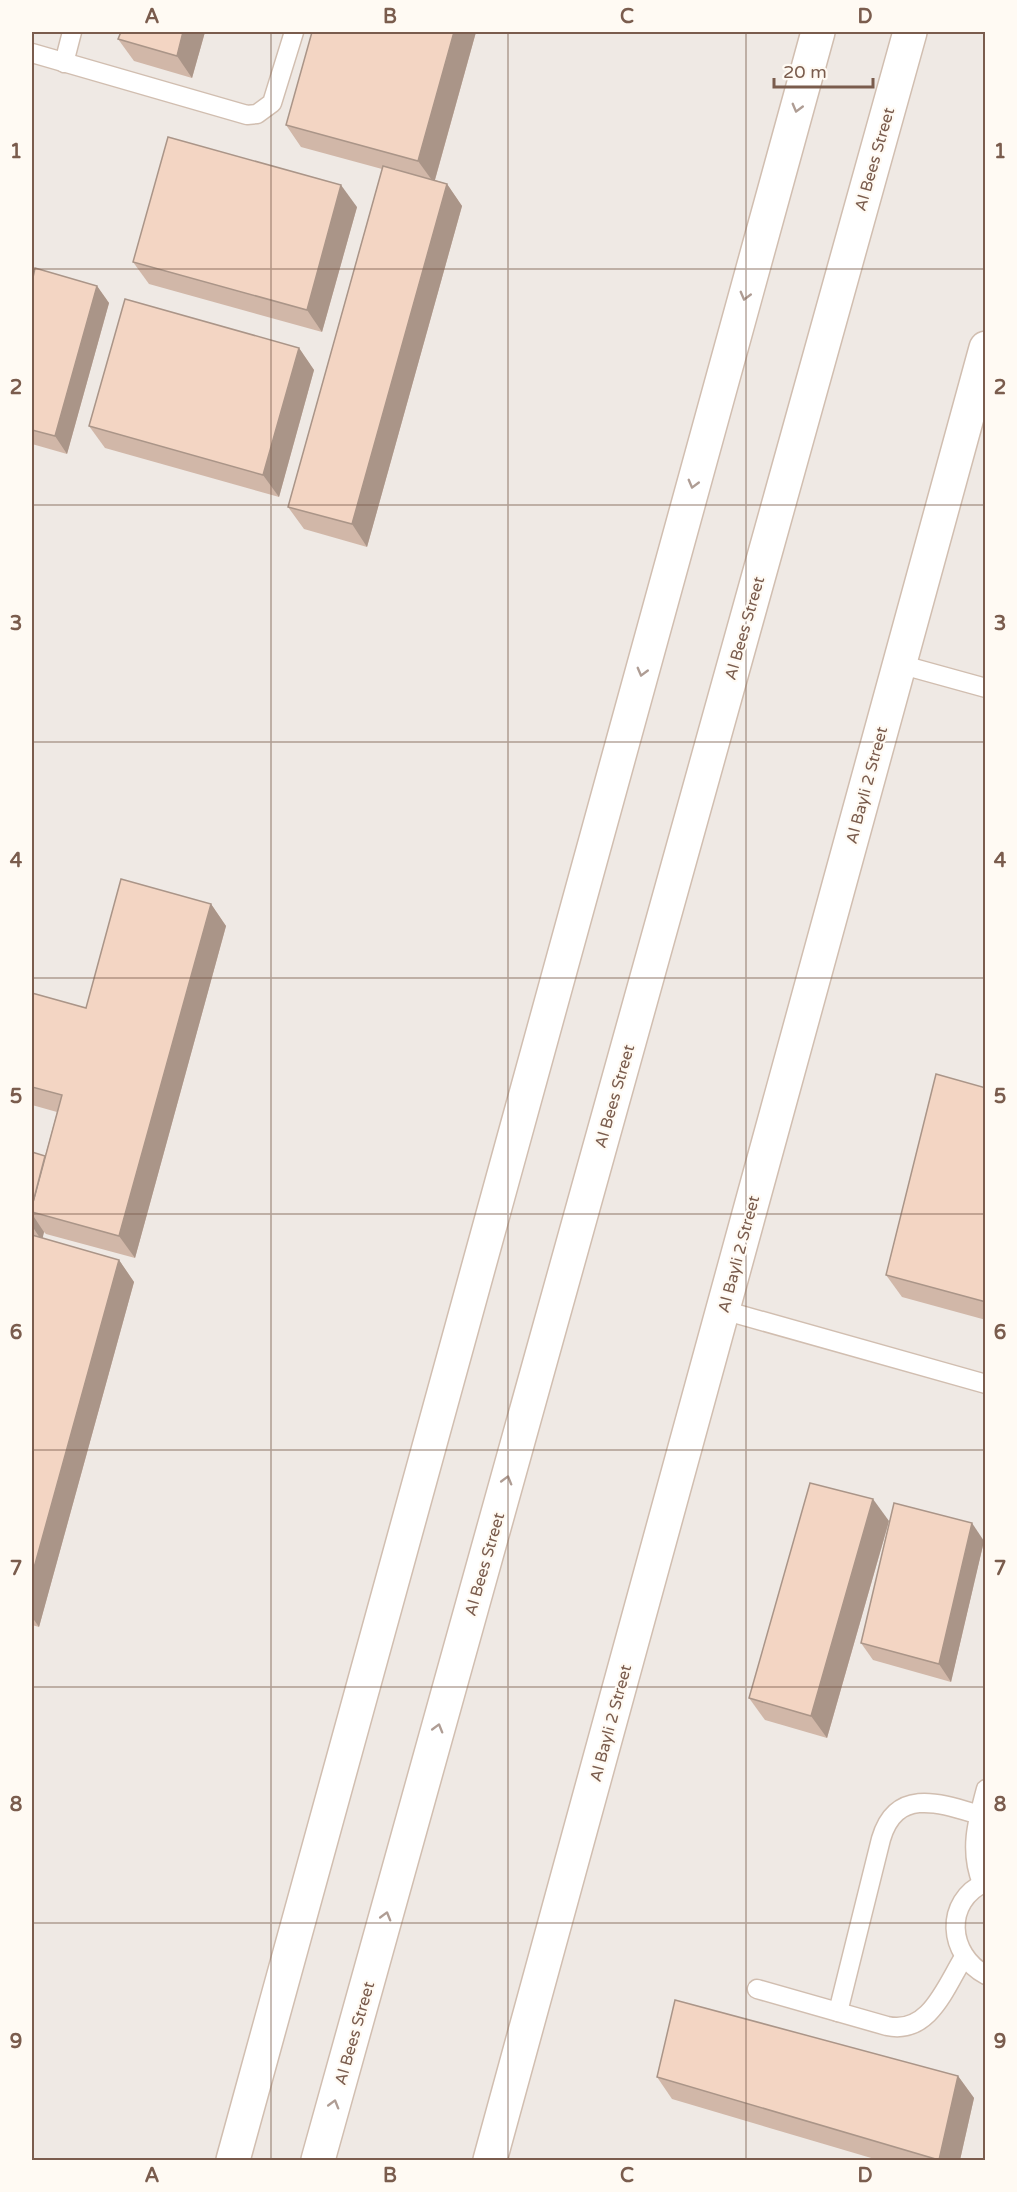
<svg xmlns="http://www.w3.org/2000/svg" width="1017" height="2192" font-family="'Varela Round',sans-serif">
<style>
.industrial{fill:#efe9e4}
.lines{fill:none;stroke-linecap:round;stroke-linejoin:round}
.service-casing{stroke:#d1beb0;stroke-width:21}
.minor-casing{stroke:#d1beb0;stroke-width:36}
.tertiary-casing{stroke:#d1beb0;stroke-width:36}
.service{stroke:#fff;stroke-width:18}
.minor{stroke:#fff;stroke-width:33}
.tertiary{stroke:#fff;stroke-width:33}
.wall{fill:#d1b7a8}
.shaded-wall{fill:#aa9588}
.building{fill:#f3d5c3;stroke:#aa9588;stroke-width:1.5}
.oneway{stroke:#af9d94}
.grid{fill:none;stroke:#7a5c4d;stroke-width:1.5;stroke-opacity:0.55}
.labels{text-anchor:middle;stroke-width:4.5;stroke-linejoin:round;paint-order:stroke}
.street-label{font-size:16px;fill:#7a5c4d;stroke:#fffaf3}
.neatline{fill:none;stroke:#7a5c4d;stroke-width:2}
.grid-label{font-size:20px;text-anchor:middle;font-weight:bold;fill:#7a5c4d}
</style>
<rect width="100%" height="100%" fill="#fdf6ec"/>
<rect class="industrial" x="32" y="32" width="953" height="2128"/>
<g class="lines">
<g class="service-casing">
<g id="service">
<polyline points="32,53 247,115 257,114 272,103 294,32"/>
<polyline points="64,63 72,32"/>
<polyline points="899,664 986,688"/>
<polyline points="723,1310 986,1384"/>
<path d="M986,1882C943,1901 948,1955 986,1975"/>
<path d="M982,1883C969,1851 977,1822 986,1789"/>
<path d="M757,1989L887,2026C929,2035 945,1988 964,1957"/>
<path d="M838,2012L881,1839C897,1784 945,1805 986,1817"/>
</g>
</g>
<g class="minor-casing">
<polyline id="minor" points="490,2160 986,348"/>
</g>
<g class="tertiary-casing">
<g id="tertiary">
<polyline points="233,2160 818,32"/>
<polyline points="318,2160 910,32"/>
</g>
</g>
<use href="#service" class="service"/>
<use href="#minor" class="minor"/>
<use href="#tertiary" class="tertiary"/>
</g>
<g class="wall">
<polygon points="121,32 205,32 192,78 134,61 118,39"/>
<polygon points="476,32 435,180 447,184 462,206 367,547 304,529 288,507 382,169 301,147 286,125"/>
<polygon points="357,207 322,332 149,284 133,262"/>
<polygon points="32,282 97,286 109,303 67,454 32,444"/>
<polygon points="299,348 314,370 279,497 105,448 89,426"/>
<polygon points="211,904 226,926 135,1258 46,1234 44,1232 42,1238 119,1260 134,1282 39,1627 32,1625 32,1152 45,1156 57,1112 32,1105 32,993 86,1008"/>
<polygon points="986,1088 986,1320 902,1297 886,1275"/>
<polygon points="889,1521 827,1738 765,1720 749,1698"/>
<polygon points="984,1541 951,1682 873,1660 861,1643"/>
<polygon points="958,2076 974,2098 960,2160 878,2160 672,2099 657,2077"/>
</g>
<g class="shaded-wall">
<polygon points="183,32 205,32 192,78 177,56"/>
<polygon points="454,32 476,32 434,183 418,161"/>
<polygon points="447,184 462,206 367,547 352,524"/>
<polygon points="341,185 357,207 322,332 307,310"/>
<polygon points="97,286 109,303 67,454 55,436"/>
<polygon points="299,348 314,370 279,497 263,475"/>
<polygon points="211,904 226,926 135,1258 119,1236"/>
<polygon points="32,1214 44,1232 42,1241 32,1226"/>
<polygon points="119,1260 134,1282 39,1627 32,1617 32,1575"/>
<polygon points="873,1499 889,1521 827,1738 811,1716"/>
<polygon points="972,1523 984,1541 951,1682 939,1664"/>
<polygon points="958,2076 974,2098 960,2160 939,2160"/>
</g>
<g class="building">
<polygon points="121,32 183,32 177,56 118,39"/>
<polygon points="312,32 454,32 418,161 286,125"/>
<polygon points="168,137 341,185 307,310 133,262"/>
<polygon points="383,166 447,184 352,524 288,507"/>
<polygon points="35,268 97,286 55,436 32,430 32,282"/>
<polygon points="125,299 299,348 263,475 89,426"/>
<polygon points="121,879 211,904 119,1236 32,1212 32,1206 62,1095 32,1087 32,993 86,1008"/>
<polygon points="936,1074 986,1088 986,1302 886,1275"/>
<polygon points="32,1152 45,1156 32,1206"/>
<polygon points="32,1235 119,1260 32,1575"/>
<polygon points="810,1483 873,1499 811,1716 749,1698"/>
<polygon points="894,1503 972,1523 939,1664 861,1643"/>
<polygon points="675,2000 958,2076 939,2160 657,2077"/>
</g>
<defs><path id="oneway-chevron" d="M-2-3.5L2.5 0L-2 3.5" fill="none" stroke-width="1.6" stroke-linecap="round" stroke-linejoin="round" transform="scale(1.5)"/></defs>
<g class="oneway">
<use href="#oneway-chevron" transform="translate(797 108) rotate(105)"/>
<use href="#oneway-chevron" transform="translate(745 296) rotate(105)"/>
<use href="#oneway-chevron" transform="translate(693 484) rotate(105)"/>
<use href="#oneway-chevron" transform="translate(642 672) rotate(105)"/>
<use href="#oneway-chevron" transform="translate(507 1480) rotate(-74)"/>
<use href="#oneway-chevron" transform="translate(438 1728) rotate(-74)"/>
<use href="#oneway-chevron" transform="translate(386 1916) rotate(-74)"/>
<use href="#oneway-chevron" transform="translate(334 2104) rotate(-74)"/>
</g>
<path class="grid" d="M271,32V2160M508,32V2160M746,32V2160M32,269H986M32,505H986M32,742H986M32,978H986M32,1214H986M32,1450H986M32,1687H986M32,1923H986"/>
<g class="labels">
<g class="street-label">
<text transform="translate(874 159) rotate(-74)" y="6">Al Bees Street</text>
<text transform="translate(744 628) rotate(-74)" y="6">Al Bees Street</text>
<text transform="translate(866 785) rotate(-75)" y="6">Al Bayli 2 Street</text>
<text transform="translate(614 1096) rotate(-74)" y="6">Al Bees Street</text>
<text transform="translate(738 1254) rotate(-75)" y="6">Al Bayli 2 Street</text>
<text transform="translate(484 1564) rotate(-74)" y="6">Al Bees Street</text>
<text transform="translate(610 1723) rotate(-75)" y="6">Al Bayli 2 Street</text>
<text transform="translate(354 2033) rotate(-74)" y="6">Al Bees Street</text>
</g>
</g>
<rect width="1017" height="2192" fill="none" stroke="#fffaf3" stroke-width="66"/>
<path d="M774 78v9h99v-9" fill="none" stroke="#7a5c4d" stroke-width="3"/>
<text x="783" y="78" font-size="18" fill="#7a5c4d" stroke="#fffaf3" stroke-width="4.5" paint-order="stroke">20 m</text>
<rect x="33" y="33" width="951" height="2126" class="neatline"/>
<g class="grid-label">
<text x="152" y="23">A</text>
<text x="390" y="23">B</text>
<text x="627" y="23">C</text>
<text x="865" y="23">D</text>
<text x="16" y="158">1</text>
<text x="1000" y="158">1</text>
<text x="16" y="394">2</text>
<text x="1000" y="394">2</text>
<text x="16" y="630">3</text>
<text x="1000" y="630">3</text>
<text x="16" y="867">4</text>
<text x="1000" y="867">4</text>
<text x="16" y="1103">5</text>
<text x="1000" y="1103">5</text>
<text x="16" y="1339">6</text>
<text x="1000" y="1339">6</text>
<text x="16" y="1575">7</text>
<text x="1000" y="1575">7</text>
<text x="16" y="1811">8</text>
<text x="1000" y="1811">8</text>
<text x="16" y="2048">9</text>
<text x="1000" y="2048">9</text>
<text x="152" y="2182">A</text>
<text x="390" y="2182">B</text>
<text x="627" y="2182">C</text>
<text x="865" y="2182">D</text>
</g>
</svg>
